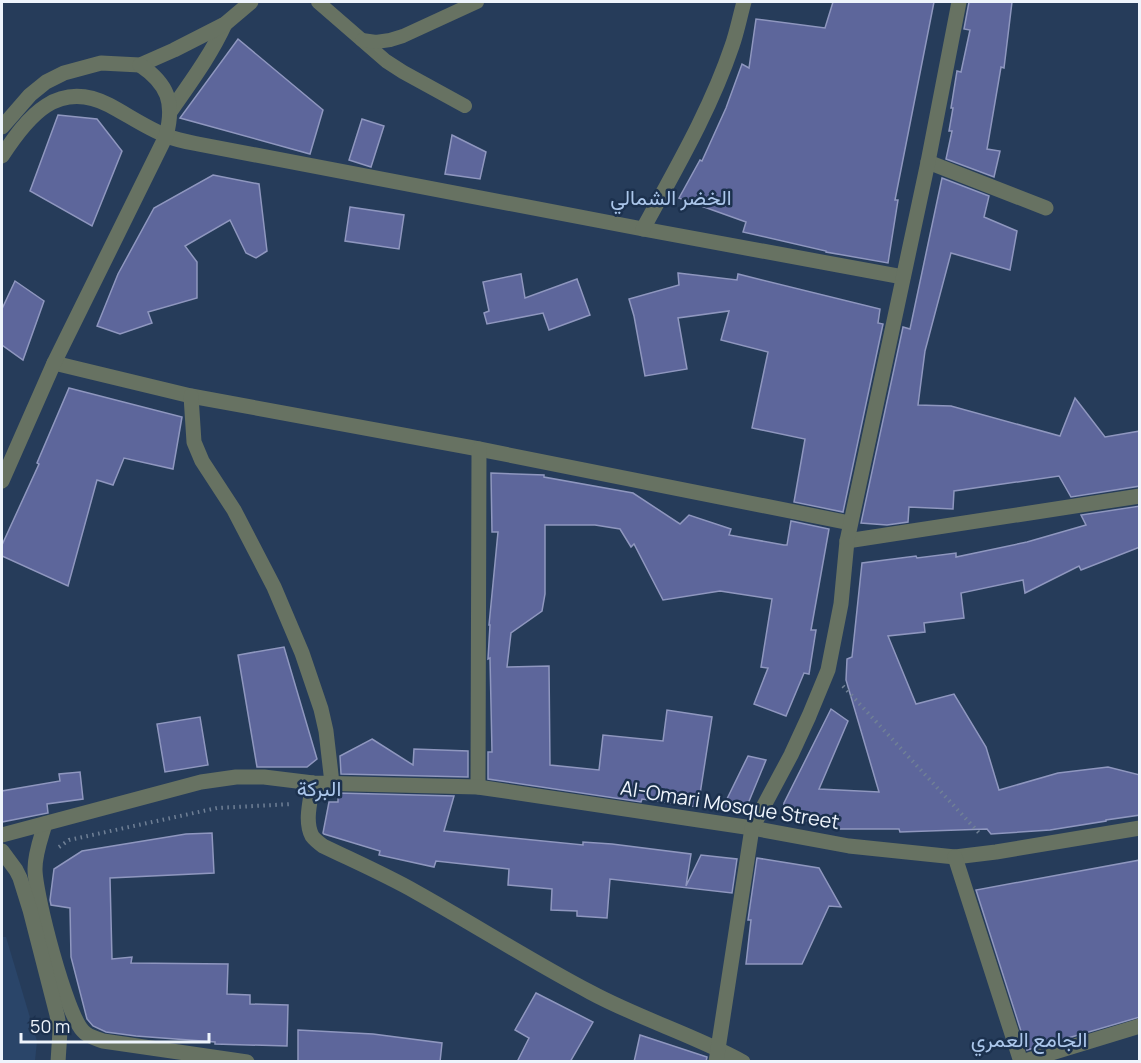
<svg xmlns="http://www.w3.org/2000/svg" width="1141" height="1063" font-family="Manrope,Vazirmatn,sans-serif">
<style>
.built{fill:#2a4569}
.building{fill:#5d669b;stroke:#8f97bf;stroke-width:1.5}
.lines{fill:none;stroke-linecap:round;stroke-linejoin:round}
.path{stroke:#708096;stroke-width:4;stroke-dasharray:1.5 4.5;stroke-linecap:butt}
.service{stroke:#677262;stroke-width:14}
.minor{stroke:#677262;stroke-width:15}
.labels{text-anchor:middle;stroke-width:5;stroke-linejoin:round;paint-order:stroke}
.street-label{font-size:20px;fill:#eef4fc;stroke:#1c314e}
.neighbourhood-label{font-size:21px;fill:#abc6ea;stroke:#1c314e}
</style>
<rect width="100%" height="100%" fill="#263c5a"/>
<polygon class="built" points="2,937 6,937 37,1041 35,1061 2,1061"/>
<g class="building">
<polygon points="833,2 934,2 895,200 898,200 888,263 826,252 826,251 743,232 746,222 679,198 700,160 702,161 726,108 742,64 749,68 756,19 825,28"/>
<polygon points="969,2 1012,2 1004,68 1001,67 987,149 1000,151 994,177 946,159 952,131 949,131 953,108 951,108 957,71 961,72 970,30 964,29"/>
<polygon points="238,39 323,110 310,154 180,118"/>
<polygon points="58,115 97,119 122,151 92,226 30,191"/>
<polygon points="362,119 384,126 371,167 349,160"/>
<polygon points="452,135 486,152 480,179 445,174"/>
<polygon points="213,175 259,184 267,251 256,258 246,253 230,220 185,246 197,262 197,298 148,312 152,323 120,334 97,326 118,274 154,208"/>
<polygon points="942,178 989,196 984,217 1017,231 1010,270 951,253 925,351 918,405 951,406 1060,436 1075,398 1105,437 1140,431 1140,486 1071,497 1059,476 954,491 953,509 909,507 908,522 887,525 861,523 903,327 910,329"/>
<polygon points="350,207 404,215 399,249 345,241"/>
<polygon points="678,273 737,280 738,274 880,309 878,323 883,324 843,512 794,502 805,439 752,428 768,352 721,340 729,311 678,318 687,369 645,376 634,316 629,299 679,285"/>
<polygon points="521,274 525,298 577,279 590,315 549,330 543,313 487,324 484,313 489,311 483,282"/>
<polygon points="15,281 44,301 23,360 2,345 2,309"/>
<polygon points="69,388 182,417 173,469 124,458 113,485 97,480 68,586 2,556 2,545 39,464 37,463"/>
<polygon points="491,473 544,475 544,477 633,493 680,524 689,515 731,529 729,535 784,545 787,545 791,521 829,529 811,630 816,630 809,674 804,673 786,716 754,704 768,668 761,667 772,599 720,591 663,600 634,544 631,547 620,529 595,525 545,525 545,594 542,611 511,633 507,667 549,666 550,765 599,770 603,735 663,741 667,710 712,717 698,807 642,799 641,802 488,779 488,752 492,752 490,658 488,659 490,625 489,625 498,532 492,532"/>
<polygon points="1140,506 1140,547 1081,570 1079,566 1025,593 1023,580 961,593 964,618 924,623 925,632 888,636 916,704 954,694 986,747 999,790 1058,773 1108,767 1140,775 1140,815 1106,820 1106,821 1050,830 991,834 987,829 900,832 899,829 834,829 835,823 782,819 784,803 831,709 848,721 819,789 879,792 846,680 847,659 852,657 862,563 916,556 917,558 956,553 956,557 1027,542 1086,525 1081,515"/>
<polygon points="284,647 317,759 307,767 257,767 238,655"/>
<polygon points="200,717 208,765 165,772 157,724"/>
<polygon points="372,739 413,765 414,749 468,751 468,777 341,774 340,756"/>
<polygon points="748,756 766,760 745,811 722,809"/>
<polygon points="80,772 83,799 47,804 48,813 2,822 2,791 60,781 59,774"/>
<polygon points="338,793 454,796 444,831 583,845 583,842 612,844 691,854 686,886 701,855 737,859 732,893 610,879 607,918 577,916 577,911 551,910 552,889 508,885 509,869 436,861 434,867 379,855 380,851 324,834 323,833 329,802 338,802"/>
<polygon points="212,833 214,873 110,878 112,959 132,957 131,963 228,964 227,994 250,995 250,1004 288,1005 287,1046 215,1044 215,1042 136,1036 106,1032 93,1026 87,1019 71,957 70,908 51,905 50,900 54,869 82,851 186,834"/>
<polygon points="757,858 819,868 841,907 829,906 802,964 746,964 751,920 748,920"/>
<polygon points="1140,860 1140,1017 1027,1050 976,890"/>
<polygon points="536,993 593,1022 570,1062 517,1062 529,1038 515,1030"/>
<polygon points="298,1030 373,1034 442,1043 440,1062 298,1062"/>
<polygon points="640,1035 707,1057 706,1062 634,1062"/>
</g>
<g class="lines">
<g class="path">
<polyline points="843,686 981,835"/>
<polyline points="59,847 69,840 217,808 292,804"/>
</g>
<g class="service">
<polyline points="318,2 386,61 403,72 465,106"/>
<polyline points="362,40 376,42 390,40 403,36 477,2"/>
</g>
<g class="minor">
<path d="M170,112C190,83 211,55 225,24"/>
<polyline points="2,127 30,95 46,82 64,73 101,63 140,65 174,50 225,24 251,2"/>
<path d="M2,156C28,116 58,79 109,105C128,115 148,129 167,136C177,140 188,142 198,144L643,229L903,277"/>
<polyline points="928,162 1046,208"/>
<path d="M643,229C675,170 710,111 732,46C737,32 740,16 744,2"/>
<polyline points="54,363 191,396 479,449 850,523"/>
<polyline points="191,396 194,442 202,461 234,510 274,587 302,653 321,709 326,731 332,783"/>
<path d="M2,481L54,363L166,136C175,103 168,84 140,65"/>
<polyline points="847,541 1140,496"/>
<path d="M313,783C311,799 304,821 312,836C315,840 319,843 323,846C354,861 386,875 416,892C475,925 531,961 590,992C640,1019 694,1035 743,1062"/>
<polyline points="478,787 479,449"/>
<path d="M45,824C41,838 35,853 35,869C35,894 66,1014 83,1031C88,1037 96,1038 103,1041L247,1062"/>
<polyline points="2,835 201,782 236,777 264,777 313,783 478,787 752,828 849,846 955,857 996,852 1140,828"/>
<polyline points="2,851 16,870 20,878 30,910 57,1015 60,1031 58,1062"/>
<polyline points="955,857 1021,1062"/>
<polyline points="716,1062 752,828 791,755 809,716 828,670 841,604 847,541 928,162 959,2"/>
<polyline points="1022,1062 1140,1026"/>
</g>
</g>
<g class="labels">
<g class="street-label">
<text transform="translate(730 805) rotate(9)" y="7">AI-Omari Mosque Street</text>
</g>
<g class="neighbourhood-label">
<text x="671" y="205">الخضر الشمالي</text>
<text x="319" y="796">البركة</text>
<text x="1029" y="1047">الجامع العمري</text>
</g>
</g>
<rect width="1141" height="1063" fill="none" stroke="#eef4fc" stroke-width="6"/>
<path d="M21 1033v9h188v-9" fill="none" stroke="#eef4fc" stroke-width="3"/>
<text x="30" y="1033" font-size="18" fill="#eef4fc" stroke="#1c314e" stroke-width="4.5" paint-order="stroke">50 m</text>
</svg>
